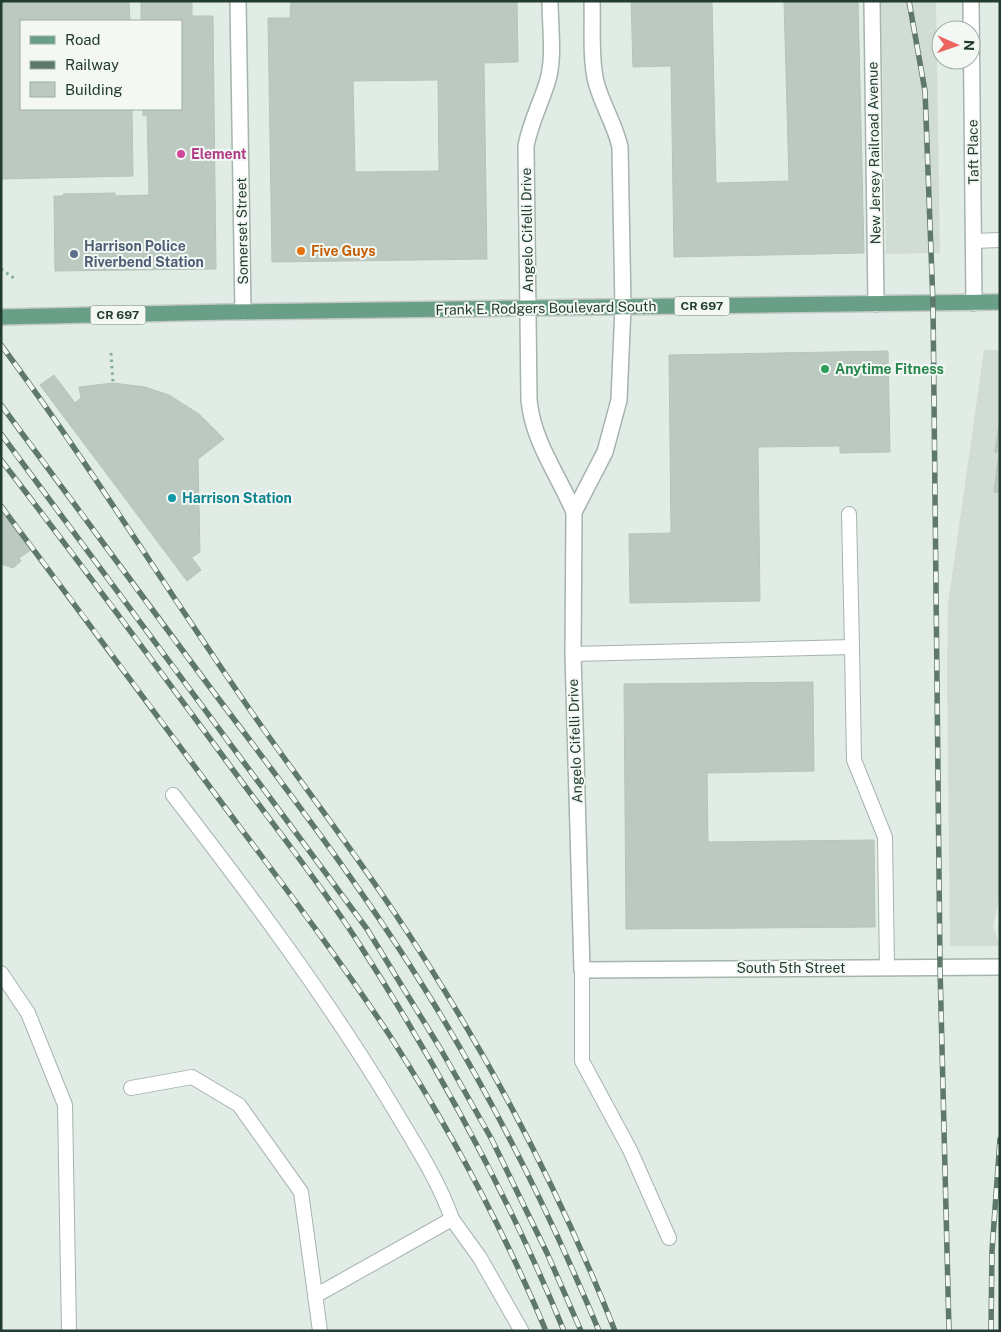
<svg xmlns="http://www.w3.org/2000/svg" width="1001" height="1332" font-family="'Public Sans',sans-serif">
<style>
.built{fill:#d1dcd4}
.building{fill:#bbc9c1;stroke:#b5c5bb;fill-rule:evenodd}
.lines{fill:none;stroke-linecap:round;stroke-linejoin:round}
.lane-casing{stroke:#a5b4ac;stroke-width:16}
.street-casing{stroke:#a5b4ac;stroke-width:18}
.primary-casing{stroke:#c1c8c5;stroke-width:18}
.path{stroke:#84ae98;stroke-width:3;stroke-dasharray:2.5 4;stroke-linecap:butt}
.lane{stroke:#fff;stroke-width:14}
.street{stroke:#fff;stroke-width:15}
.primary{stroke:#699f86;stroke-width:15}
.rail-casing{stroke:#5e786b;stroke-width:5.5}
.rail{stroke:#f3f8f4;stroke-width:4;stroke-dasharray:11;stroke-linecap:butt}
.hotel-dot{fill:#d1479c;stroke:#f3f8f4;stroke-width:2}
.food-dot{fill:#e8710a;stroke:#f3f8f4;stroke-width:2}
.service-dot{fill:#5c6f8a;stroke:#f3f8f4;stroke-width:2}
.leisure-dot{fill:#2e9e5b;stroke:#f3f8f4;stroke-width:2}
.culture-dot{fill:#0f9aa8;stroke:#f3f8f4;stroke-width:2}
.labels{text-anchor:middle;stroke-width:4;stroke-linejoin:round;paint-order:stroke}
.shield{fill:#f3f8f4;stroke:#61746b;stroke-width:1}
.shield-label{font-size:12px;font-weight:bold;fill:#233c30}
.street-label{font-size:14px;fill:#233c30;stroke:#f3f8f4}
.hotel-label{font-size:14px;font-weight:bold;fill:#b23c85;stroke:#f3f8f4;text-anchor:start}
.service-label{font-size:14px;font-weight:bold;fill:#4e5e75;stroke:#f3f8f4;text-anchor:start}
.food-label{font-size:14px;font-weight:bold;fill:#c56008;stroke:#f3f8f4;text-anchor:start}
.leisure-label{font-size:14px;font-weight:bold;fill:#27864d;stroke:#f3f8f4;text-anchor:start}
.culture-label{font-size:14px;font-weight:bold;fill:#0d838f;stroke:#f3f8f4;text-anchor:start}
</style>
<rect width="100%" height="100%" fill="#e2ece6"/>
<g class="built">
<polygon points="881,1 936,1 940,253 886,254"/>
<polygon points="984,350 1000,350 1000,895 993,926 1000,946 950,946 947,670 948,604"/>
</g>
<g class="building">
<polygon points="1,1 129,1 130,21 21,21 21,109 132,109 133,176 1,179"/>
<polygon points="141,1 192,1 192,16 213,16 216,269 55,271 54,196 64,196 63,194 115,193 115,196 149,195 147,115 143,116 143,109 181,109 181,21 141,21"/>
<path d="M291,1H517L518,62L484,63L487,259L272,262L268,18H290ZM438,80L439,171L355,172L353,81Z"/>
<polygon points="631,1 712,1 716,183 789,181 784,1 858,1 864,253 674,257 671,66 633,67"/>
<polygon points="888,351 890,452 840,453 840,446 758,447 760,601 630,603 629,534 671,533 669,355"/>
<polygon points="54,375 201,570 187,581 40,385"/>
<polygon points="113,383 145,387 169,395 199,414 224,439 198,459 200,552 191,558 75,403 81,398 79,387"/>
<polygon points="1000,416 1000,493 994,492 999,452 995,452"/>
<polygon points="1,510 31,550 19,558 1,534"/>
<polygon points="1,535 21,561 13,568 1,564"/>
<polygon points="813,682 814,771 707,773 708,842 874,840 875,927 626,929 624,684"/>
</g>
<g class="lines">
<g class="lane-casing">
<g id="lane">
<polyline points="974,241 1000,240"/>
<polyline points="852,647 854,760 885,837 887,967"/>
<polyline points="573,654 852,647 849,514"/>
<path d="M173,795C251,896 328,999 394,1109C415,1145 438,1179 452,1219"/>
<polyline points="582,970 582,1061 630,1150 669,1238"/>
<polyline points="1,973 28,1013 65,1105 69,1331"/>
<polyline points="131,1088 192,1077 239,1105 301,1192 320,1331"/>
<polyline points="315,1296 452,1219 480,1258 521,1330"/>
</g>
</g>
<g class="street-casing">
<g id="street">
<polyline points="238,1 243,312"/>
<path d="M550,1C550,27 555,59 547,83C540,105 530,124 526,146L529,400C533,442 558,474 574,512"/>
<path d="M592,1C593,27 590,57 596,82C602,105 615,124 620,147L623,307L619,400L605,452L574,512L573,654L582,970L1000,967"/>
<polyline points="872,1 876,304"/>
<polyline points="971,1 974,303"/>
</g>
</g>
<g class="primary-casing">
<polyline id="primary" points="1,317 228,312 1000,302"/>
</g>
<g class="path">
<polyline points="1,269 15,279"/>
<polyline points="111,353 113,383"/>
</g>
<use href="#lane" class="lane"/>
<use href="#street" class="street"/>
<use href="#primary" class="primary"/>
<g class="rail-casing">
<g id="rail">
<polyline points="909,1 925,91 933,304 940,967 949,1331"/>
<path d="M1,345C91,466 169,594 255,717C301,783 350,846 394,912C482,1043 557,1184 615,1331"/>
<path d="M1,405C70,497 137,590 206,682C284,786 363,888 431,999C496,1105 551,1216 599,1331"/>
<polyline points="1,434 367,929 440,1048 491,1138 547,1253 581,1331"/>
<path d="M1,460C82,565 160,671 239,778C278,831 320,884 356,939C436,1063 508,1194 564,1331"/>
<path d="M1,506C76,606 150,706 224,806C281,882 338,957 390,1036C450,1129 503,1229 546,1331"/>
<polyline points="991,1331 992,1251 1000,1139"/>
</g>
</g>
<use href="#rail" class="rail"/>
</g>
<circle class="hotel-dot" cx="181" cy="154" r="5"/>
<circle class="food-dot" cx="301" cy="251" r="5"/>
<circle class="service-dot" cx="74" cy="254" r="5"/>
<circle class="leisure-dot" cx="825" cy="369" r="5"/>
<circle class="culture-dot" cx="172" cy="498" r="5"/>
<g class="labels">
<g class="shield">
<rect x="674.5" y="296.5" width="55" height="19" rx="4"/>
<rect x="90.5" y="305.5" width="55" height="19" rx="4"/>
</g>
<g class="shield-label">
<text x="702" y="310">CR 697</text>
<text x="118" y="319">CR 697</text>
</g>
<g class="street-label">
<text transform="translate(973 152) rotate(-91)" y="5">Taft Place</text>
<text transform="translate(874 153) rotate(-91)" y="5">New Jersey Railroad Avenue</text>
<text transform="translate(527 230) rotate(-91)" y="5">Angelo Cifelli Drive</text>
<text transform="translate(242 231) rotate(-91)" y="5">Somerset Street</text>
<text transform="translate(546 308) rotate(-1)" y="5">Frank E. Rodgers Boulevard South</text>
<text transform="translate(575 741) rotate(-92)" y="5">Angelo Cifelli Drive</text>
<text x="791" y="973">South 5th Street</text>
</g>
<g class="hotel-label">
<text x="191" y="159">Element</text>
</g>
<g class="service-label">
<text x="84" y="251">Harrison Police<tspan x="84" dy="16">Riverbend Station</tspan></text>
</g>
<g class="food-label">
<text x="311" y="256">Five Guys</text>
</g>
<g class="leisure-label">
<text x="835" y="374">Anytime Fitness</text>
</g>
<g class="culture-label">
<text x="182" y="503">Harrison Station</text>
</g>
</g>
<rect width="1001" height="1332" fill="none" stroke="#233c30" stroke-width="5"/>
<rect x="20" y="20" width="162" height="90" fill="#f3f8f4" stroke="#a0ada6"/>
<rect x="30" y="36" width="25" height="8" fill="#699f86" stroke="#a0ada6"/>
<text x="65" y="45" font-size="15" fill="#233c30">Road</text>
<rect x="30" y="61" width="25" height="8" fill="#5e786b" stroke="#a0ada6"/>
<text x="65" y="70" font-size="15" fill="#233c30">Railway</text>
<rect x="30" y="82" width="25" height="15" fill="#bbc9c1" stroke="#a0ada6"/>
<text x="65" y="95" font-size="15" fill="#233c30">Building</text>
<g transform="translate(956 45) rotate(92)"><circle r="24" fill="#f3f8f4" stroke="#a0ada6"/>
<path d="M0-4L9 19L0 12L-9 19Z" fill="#ec6660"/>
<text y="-8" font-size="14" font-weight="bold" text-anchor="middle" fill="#233c30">N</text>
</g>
</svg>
